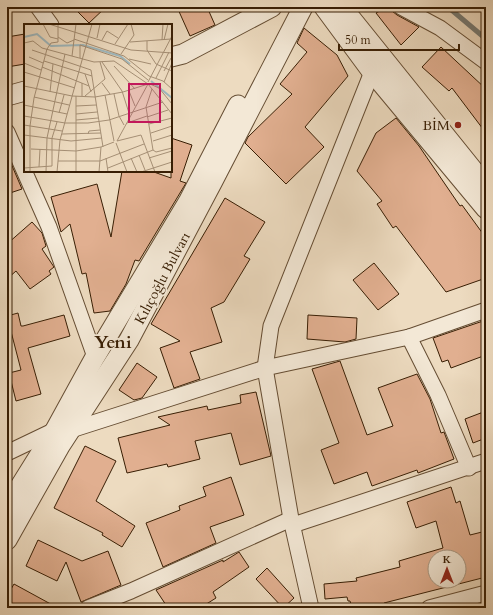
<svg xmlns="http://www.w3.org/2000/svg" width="493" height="615" font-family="Cardo,serif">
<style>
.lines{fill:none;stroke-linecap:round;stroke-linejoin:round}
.stream{stroke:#757a74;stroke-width:5}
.building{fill:#e1af90;stroke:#381e04;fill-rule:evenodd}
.minor-casing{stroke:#654d33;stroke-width:17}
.tertiary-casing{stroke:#654d33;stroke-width:21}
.minor{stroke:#f3e8d6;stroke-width:15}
.tertiary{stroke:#f3e8d6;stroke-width:19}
.poi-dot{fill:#8f2418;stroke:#f3e8d6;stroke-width:1.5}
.labels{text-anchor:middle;stroke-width:3.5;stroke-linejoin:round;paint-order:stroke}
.poi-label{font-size:14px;fill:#381e04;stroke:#f3e8d6;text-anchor:end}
.street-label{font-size:14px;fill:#381e04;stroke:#f3e8d6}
.district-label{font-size:18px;font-weight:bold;fill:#381e04;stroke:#f3e8d6}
.inset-river{fill:none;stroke:#9eb8be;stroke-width:2}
.inset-road{fill:none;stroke:#a58f75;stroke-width:1}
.view{fill:#c2185b;fill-opacity:0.15;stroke:#c2185b;stroke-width:2}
.inset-edge{fill:none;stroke:#381e04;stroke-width:2}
</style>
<rect width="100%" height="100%" fill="#eddbc0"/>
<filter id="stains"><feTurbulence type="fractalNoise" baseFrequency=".005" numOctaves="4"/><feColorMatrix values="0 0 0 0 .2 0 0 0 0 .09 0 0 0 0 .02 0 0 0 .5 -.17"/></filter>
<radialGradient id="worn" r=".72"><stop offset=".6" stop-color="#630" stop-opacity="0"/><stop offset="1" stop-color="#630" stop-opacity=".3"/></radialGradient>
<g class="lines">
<polyline class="stream" points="448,7 486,39"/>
</g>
<g class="building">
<polygon points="73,7 106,7 89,23"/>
<polygon points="177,7 207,7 215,25 190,36"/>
<polygon points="387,7 397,15 419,27 401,45 376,13"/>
<polygon points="304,28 337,55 348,76 305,127 324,147 286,184 245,143 248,137 292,94 280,84 307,52 297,43"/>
<polygon points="25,34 25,64 7,67 7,37"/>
<polygon points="441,47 486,89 486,133 452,88 449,91 422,67"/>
<polygon points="396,118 419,146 460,206 462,205 486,238 486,278 446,292 396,226 393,228 377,204 382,201 357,171 376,133"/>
<polygon points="171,138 192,145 180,181 186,183 139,261 135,260 126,284 110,311 94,313 86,273 82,274 70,224 61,232 51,197 97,184 111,237 122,171 151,171 171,178"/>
<polygon points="7,154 22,189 7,194"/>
<polygon points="225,198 265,222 244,256 250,259 224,302 211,308 222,342 190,352 200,379 174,388 160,348 180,341 151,324"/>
<polygon points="32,222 42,233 46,246 42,249 54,267 49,271 51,274 30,289 16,271 7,279 7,244"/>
<polygon points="374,263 399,294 378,310 353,280"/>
<polygon points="18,313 21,326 23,326 64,315 70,336 28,348 41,394 16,401 9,373 21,370 7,316"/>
<polygon points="308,315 357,318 356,339 345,342 307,339"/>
<polygon points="486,320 486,355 451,368 448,360 442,362 433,338"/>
<polygon points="340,361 367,435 393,426 378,388 417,374 430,399 441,433 444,432 454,459 418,473 417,470 372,486 367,472 334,484 321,450 339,443 312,369"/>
<polygon points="137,363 157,377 142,398 134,400 119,390"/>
<polygon points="256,392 271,456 240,465 231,433 195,441 200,459 168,467 167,464 127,473 118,438 170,425 158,417 207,406 208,410 241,403 240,395"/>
<polygon points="486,411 486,438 473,443 465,419"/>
<polygon points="85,446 116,461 96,501 135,526 122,547 102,535 103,533 54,508"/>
<polygon points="231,477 244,515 210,527 216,543 163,567 146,523 180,510 179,506 206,496 203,487"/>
<path d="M451,487L456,503L460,501L470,535L486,531V577L384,603L385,608H352L350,601H348L347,597L325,599L324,584L357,581L356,578L400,567L399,561L443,548L436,521L416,528L407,502ZM435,557H459V581H435Z"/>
<polygon points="38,540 82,561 108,551 121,585 81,602 66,562 57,581 26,566"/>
<polygon points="239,552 249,567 213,592 216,598 200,608 168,608 156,590 223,560 223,562"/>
<polygon points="267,568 294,598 283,608 256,579"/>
<polygon points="14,584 58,608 7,608 7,596"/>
</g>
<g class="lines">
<g class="minor-casing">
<g id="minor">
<polyline points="38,7 51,25"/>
<polyline points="401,7 440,28 486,62"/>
<polyline points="7,132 49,227 95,357"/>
<polyline points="409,337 438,395 469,468"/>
<polyline points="7,453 55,430 71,430 265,368 409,337 486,310"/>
<polyline points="293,525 486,461"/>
<polyline points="88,608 131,591 291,519"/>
<polyline points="311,608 291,519 265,368 271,326 372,72"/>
<polyline points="429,608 486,593"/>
</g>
</g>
<g class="tertiary-casing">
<g id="tertiary">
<polyline points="324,7 372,72 486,209"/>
<polyline points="342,7 486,186"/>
<polyline points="171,57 183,54 272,7"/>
<polyline points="7,96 25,91"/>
<polyline points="7,507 55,430 95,357 188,202 238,105"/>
<polyline points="7,540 60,446 129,340 213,181 303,7"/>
</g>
</g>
<use href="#minor" class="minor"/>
<use href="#tertiary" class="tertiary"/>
</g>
<circle class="poi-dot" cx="458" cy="125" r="4"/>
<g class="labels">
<g class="poi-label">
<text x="450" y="130">BİM</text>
</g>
<g class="street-label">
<text transform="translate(162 278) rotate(-62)" y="5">Kılıçoğlu Bulvarı</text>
</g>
<g class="district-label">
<text x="113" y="348">Yeni</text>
</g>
</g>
<g transform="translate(24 24)">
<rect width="148" height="148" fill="#eddbc0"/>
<path class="inset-river" d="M0,13L13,10L27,22L59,21L96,32L106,40M127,57L148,74"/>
<path class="inset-road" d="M19,0L26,13L34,15M25,0L107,26L148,29M34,13L43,19L50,16M73,14L76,0M50,15L100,32L125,52L139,57L148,65M78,16L83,7L94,14M138,16L139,0M140,16L144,0M123,17V26L132,40L148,47M106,18L147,15M0,19L9,17L18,24L70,38L90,37L124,60M91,20L104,0M8,26L67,46L79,123M97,30L110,11L107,0M48,32L52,0M5,33L19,39M56,34V21L98,35L124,56M105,35L127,40M20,37L68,52M78,38L98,67L105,89M0,39L17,46M90,42L111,65M18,43L65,62M140,47L147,34M0,48L51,64M61,50L67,68M132,54L145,28M124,58L148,12M140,58L148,39M78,59L86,70M124,60L148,90M126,60L135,64L148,80M0,62L48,72L71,73L99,68L124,60M128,65L122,83L129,126L132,128L148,124M105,67L111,82M26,68L29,40M90,70L95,92L100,101M81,71L90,117M58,72V59M61,72L81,55L76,38M10,73L45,81M0,81L43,90M52,82L72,81M35,89L40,71M52,90L73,88M0,92L41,99H64L85,96L139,78M123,93L144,86M52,96L74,94M103,99L123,92M125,100L148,94M0,101L38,107M127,109L148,102M38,110L77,109M64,110L65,107L76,106M0,111L47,117L78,114M117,111L131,148M93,117L124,60M93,117L117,111M129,117L148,111M92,119L103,148M7,125L52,127L77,123L90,118M115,131L121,146M82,134L84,148M107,134L113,148M125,134L148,127M34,137H76L120,120M15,143L16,125M0,144L28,142V114L33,98M84,144L129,126M6,148V102L10,74L23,25L27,19L34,18V0M22,148L23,114L41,30M33,148L36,116L68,0M52,148V72M75,148L77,123M117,148L148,138"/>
<path class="view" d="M105,60H136V98H105Z"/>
<rect width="148" height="148" class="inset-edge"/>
</g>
<rect width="493" height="615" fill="none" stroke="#eddbc0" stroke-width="24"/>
<rect x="8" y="8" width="477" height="599" fill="none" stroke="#381e04" stroke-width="2"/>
<rect x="12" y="12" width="469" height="591" fill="none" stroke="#381e04"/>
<g transform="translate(447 569)"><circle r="19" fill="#f3e8d6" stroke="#a89782"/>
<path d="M0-3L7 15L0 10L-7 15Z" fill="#8f2418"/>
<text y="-6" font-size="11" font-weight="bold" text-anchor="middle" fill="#381e04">K</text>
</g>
<path d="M339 44v6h120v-6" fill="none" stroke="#381e04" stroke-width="2"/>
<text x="345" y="44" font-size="12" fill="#381e04" stroke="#f3e8d6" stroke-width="3" paint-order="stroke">50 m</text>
<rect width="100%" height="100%" filter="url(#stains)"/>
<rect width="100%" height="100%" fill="url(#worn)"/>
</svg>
